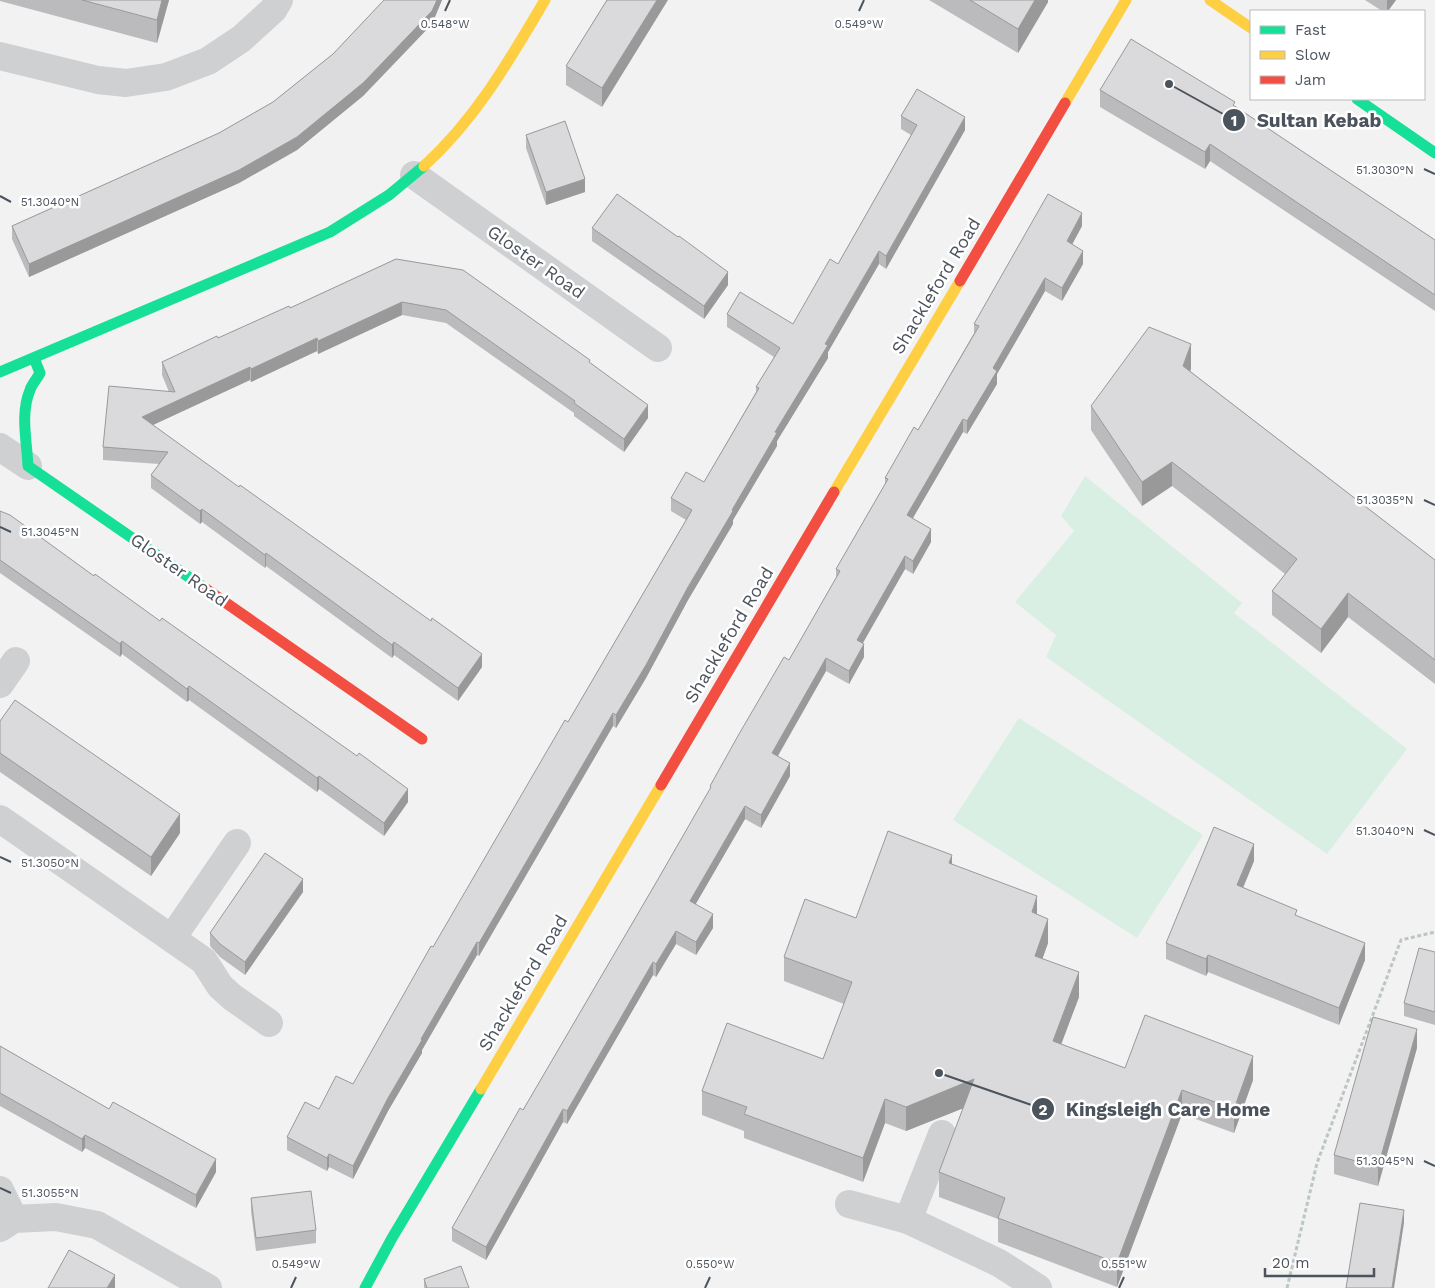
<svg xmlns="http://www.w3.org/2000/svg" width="1435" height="1288" font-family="'Work Sans',sans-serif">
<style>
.green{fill:#d9efe4}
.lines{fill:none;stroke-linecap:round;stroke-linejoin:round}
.path{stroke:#bcc6c3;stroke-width:3;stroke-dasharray:4 2.5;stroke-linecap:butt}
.street{stroke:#ced0d2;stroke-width:28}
.fast{stroke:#16e098;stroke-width:11}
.slow{stroke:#ffcf43;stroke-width:11}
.jam{stroke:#f24e42;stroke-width:11}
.wall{fill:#bbbbbd}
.shaded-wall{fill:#99999a}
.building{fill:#dadadc;stroke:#99999a}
.ticks{fill:none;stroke:#4b535d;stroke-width:2}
.labels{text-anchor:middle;stroke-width:5;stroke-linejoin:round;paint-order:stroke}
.street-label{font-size:18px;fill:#4b535d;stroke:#fff}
.ticks-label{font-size:12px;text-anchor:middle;fill:#4b535d;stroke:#fff;stroke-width:5;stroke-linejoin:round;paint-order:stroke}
.leader{fill:none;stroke:#4b535d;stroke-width:2}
.callout-dot{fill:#4b535d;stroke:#fff;stroke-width:2}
.mark-label{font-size:15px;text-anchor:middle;font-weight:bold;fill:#fff}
.callout-label{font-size:19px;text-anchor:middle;font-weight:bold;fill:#4b535d;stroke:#fff;stroke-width:5;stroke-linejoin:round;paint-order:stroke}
</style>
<rect width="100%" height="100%" fill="#f2f2f2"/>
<g class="green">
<polygon points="1085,476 1242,603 1234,613 1407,749 1327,854 1046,657 1056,635 1015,602 1074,531 1061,516"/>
<polygon points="1019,718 1203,835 1137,938 953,820"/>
</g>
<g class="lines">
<polyline class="path" points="1287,1288 1317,1163 1401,940 1435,932"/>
<g class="street">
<polyline points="0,56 98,80 126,83 166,77 208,61 241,39 273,10 279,0"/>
<polyline points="414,175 658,348"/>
<polyline points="0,447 28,466"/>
<polyline points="0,684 16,661"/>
<polyline points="0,819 204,961 220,986 232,997 269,1023"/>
<polyline points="172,938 237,843"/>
<polyline points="0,1190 14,1219"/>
<polyline points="849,1204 908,1220 999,1263 1038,1288"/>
<polyline points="908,1220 942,1134"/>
<polyline points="0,1228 14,1219 56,1217 97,1225 208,1288"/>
</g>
<g class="fast">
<polyline points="1357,99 1435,153"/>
<path d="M34,358L40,373C37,379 32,384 30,390C20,414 27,442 28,466L206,589"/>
<polyline points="0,372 330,232 389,195 424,166"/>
<polyline points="365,1288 392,1238 481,1089"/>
</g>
<g class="slow">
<polyline points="1210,0 1251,28"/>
<polyline points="1065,103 1126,0"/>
<path d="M424,166C476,119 510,59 545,0"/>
<polyline points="834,492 960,281"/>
<polyline points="481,1089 661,785"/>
</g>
<g class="jam">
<polyline points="960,281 1065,103"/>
<polyline points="206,589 422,739"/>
<polyline points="661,785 834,492"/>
</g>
</g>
<g class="wall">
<polygon points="0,0 169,0 157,43 0,1"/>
<polygon points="384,0 442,0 432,24 363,96 297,150 239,183 29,277 12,239 12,226 219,133 273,102 333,54"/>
<polygon points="607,0 602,107 566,85 566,66"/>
<polygon points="929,0 1048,0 1048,2 1018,53"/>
<polygon points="1365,0 1396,0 1388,11 1382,11"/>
<polygon points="1100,90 1235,106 1435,240 1435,311 1210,161 1205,169 1100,107"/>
<polygon points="901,116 965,130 886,269 879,264 828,352 828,358 777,441 777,446 733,520 733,524 688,600 646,678 616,728 613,726 479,956 477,955 422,1050 422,1053 388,1111 353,1179 329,1167 327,1171 287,1150 287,1137 319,1109 353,1084 433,947 568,722 686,520 671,511 671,498 704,482 756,392 756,387 774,357 727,327 727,314 793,324 838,264 911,135 901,129"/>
<polygon points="526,135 585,192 546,205 526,148"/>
<polygon points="1082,226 1072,244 1083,264 1062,301 1045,291 997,374 997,384 967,434 963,432 913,518 931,542 913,574 905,569 863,643 864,657 849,684 826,671 778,756 790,776 761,828 745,819 695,904 713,928 696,955 676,944 656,977 653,975 567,1124 563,1122 486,1260 452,1241 452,1228 523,1110 657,881 710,790 710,786 789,660 836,578 836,569 885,484 885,478 918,430 974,333 974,324"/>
<polygon points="592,228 678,237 728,285 704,319 592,241"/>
<polygon points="396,259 590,364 648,418 624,452 574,416 574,413 446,323 402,315 318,354 317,351 251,382 250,380 153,425 482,667 458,701 394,655 392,658 266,566 265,568 202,522 200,524 151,488 151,475 159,464 103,460 103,447 169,392 162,375 162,362 290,308"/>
<polygon points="1191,369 1190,371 1435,560 1435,684 1348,617 1321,653 1272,615 1272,591 1285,574 1172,486 1142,506 1091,430 1091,406"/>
<polygon points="0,511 408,802 384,836 319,789 317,792 189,700 187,702 122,654 120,657 0,573"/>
<polygon points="0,721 180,833 151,876 0,772"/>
<polygon points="1254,861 1243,888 1297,916 1365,960 1339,1025 1208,972 1206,976 1166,959 1166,943"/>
<polygon points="952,864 1037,914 1048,943 1042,959 1079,997 1061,1044 1125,1068 1253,1080 1234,1133 1182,1114 1117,1287 998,1242 998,1219 939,1197 939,1172 963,1108 906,1131 885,1123 863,1182 744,1138 744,1131 702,1115 702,1091 823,1059 844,1004 784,981 784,957 856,918"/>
<polygon points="303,892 245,975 220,957 210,946 210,933"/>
<polygon points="1435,952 1435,1025 1404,1016 1404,1003"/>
<polygon points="0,1046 216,1172 196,1208 85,1148 82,1152 0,1106"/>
<polygon points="1417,1048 1378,1186 1334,1174 1334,1155"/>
<polygon points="251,1198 316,1230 316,1243 256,1251 251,1211"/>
<polygon points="424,1279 469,1288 424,1288"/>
</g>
<g class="shaded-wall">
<polygon points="162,0 169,0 157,43 157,20"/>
<polygon points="437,0 442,0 432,24 363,96 297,150 239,183 29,277 29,264"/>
<polygon points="657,0 668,0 602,107 602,88"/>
<polygon points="1035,0 1048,0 1048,2 1018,53 1018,29"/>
<polygon points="1387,0 1396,0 1388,11 1387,11"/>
<polygon points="965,117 965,130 886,269 886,256"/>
<polygon points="1210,144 1210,161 1205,169 1205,152"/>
<polygon points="585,179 585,192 546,205 546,192"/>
<polygon points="1082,213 1082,226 1067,254 1067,241"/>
<polygon points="879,251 879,264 828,352 828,358 777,441 777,446 733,520 733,524 688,600 646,678 616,728 616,715 732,510 775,432"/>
<polygon points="1083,251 1083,264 1062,301 1062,288"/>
<polygon points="728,272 728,285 704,319 704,306"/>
<polygon points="1045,278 1045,291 997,374 997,384 967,434 967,421 993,368"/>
<polygon points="402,302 402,315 318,354 318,341"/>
<polygon points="317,338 317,351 251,382 251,369"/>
<polygon points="1191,344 1191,369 1183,390 1183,366"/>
<polygon points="250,367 250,380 142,430 142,417"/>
<polygon points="648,405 648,418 624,452 624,439"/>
<polygon points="963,419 963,432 907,528 907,515"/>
<polygon points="1172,462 1172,486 1142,506 1142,482"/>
<polygon points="202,509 202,522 200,524 200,511"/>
<polygon points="931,529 931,542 913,574 913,561"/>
<polygon points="266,553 266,566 265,568 265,555"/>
<polygon points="905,556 905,569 857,653 857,640"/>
<polygon points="1348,593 1348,617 1321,653 1321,629"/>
<polygon points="122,641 122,654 120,657 120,644"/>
<polygon points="394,642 394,655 392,658 392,645"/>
<polygon points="864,644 864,657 849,684 849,671"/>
<polygon points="482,654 482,667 458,701 458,688"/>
<polygon points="826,658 826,671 772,766 772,753"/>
<polygon points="189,686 189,700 187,702 187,689"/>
<polygon points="613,713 613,726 479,956 479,943"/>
<polygon points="790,763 790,776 761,828 761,815"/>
<polygon points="319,776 319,789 317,792 317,778"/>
<polygon points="408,789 408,802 384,836 384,823"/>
<polygon points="745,806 745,819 690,914 690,901"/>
<polygon points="180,814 180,833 151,876 151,857"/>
<polygon points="1254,844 1254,861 1237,902 1237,885"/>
<polygon points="952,855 952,879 949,863"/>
<polygon points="303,879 303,892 245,975 245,962"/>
<polygon points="1037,896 1037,921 1032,912"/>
<polygon points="713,914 713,928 696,955 696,942"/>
<polygon points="1048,919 1048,943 1035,980 1035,956"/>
<polygon points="676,931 676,944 656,977 656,964"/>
<polygon points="477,942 477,955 422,1050 422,1053 388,1111 353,1179 353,1166 388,1098 421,1039"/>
<polygon points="1365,943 1365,960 1339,1025 1339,1008"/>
<polygon points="1208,955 1208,972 1206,976 1206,959"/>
<polygon points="653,962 653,975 567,1124 567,1111"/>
<polygon points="1079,972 1079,997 1053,1066 1053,1041"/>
<polygon points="1417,1029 1417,1048 1378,1186 1378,1167"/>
<polygon points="1253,1056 1253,1080 1234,1133 1234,1109"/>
<polygon points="974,1079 974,1104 906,1131 906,1107"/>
<polygon points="1182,1090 1182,1114 1117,1287 1117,1263"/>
<polygon points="885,1099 885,1123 863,1182 863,1158"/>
<polygon points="563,1109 563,1122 486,1260 486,1247"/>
<polygon points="85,1135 85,1148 82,1152 82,1139"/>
<polygon points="329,1154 329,1167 327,1171 327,1158"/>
<polygon points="216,1159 216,1172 196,1208 196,1195"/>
<polygon points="1404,1210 1404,1223 1394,1288 1392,1288"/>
<polygon points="115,1275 115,1288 107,1288"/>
</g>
<g class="building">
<polygon points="82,0 162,0 157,20"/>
<polygon points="384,0 437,0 432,11 363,83 297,137 239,170 29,264 12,226 219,133 273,102 333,54"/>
<polygon points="607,0 657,0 602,88 566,66"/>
<polygon points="970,0 1035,0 1018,29"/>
<polygon points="1131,39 1235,102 1233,105 1435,240 1435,295 1210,144 1205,152 1100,90"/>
<polygon points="917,89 965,117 886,256 879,251 825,344 828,345 775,432 777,433 732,510 733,511 688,587 646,665 616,715 613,713 479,943 477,942 421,1039 422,1040 388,1098 353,1166 329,1154 327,1158 287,1137 305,1102 319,1109 336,1076 353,1084 431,946 433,947 565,720 568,722 692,510 671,498 686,472 704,482 759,388 756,387 780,348 727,314 740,292 793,324 830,259 838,264 917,125 901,116"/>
<polygon points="565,121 585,179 546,192 526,135"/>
<polygon points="617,194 678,237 679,236 728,272 704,306 592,228"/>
<polygon points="1048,194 1082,213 1067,241 1083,251 1062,288 1045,278 993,368 997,371 967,421 963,419 907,515 931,529 913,561 905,556 857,640 864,644 849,671 826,658 772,753 790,763 761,815 745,806 690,901 713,914 696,942 676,931 656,964 653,962 567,1111 563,1109 486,1247 452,1228 520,1108 523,1110 657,881 711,787 710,786 739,734 784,657 789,660 840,571 836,569 888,479 885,478 914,427 918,430 979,326 974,324"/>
<polygon points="396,259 463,270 590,360 589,362 648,405 624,439 574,403 575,401 446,310 402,302 318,341 317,338 251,369 250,367 142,417 239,487 240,485 431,621 432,618 482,654 458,688 394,642 392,645 266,553 265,555 202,509 200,511 151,475 168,452 103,447 109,386 175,392 162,362 217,336 218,338 289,306 290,308"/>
<polygon points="1149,327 1191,344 1183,366 1435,560 1435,660 1348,593 1321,629 1272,591 1297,559 1172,462 1142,482 1091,406"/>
<polygon points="0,511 10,515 94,576 95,574 160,621 162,618 357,756 359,753 408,789 384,823 319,776 317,778 189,686 187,689 122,641 120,644 0,560"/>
<polygon points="15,700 180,814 151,857 0,753 0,721"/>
<polygon points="1214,827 1254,844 1237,885 1297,910 1295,915 1365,943 1339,1008 1208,955 1206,959 1166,943"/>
<polygon points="888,831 952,855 949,863 1037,896 1032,912 1048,919 1035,956 1079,972 1053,1041 1125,1068 1145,1015 1253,1056 1234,1109 1182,1090 1117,1263 998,1218 1005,1198 939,1172 974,1079 906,1107 885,1099 863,1158 744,1114 747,1107 702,1091 727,1023 823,1059 852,982 784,957 805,899 856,918"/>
<polygon points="265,853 303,879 245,962 220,944 210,933"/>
<polygon points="1419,948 1435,952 1435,1012 1404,1003"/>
<polygon points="1373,1017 1417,1029 1378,1167 1334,1155"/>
<polygon points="0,1046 109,1109 113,1102 216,1159 196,1195 85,1135 82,1139 0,1093"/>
<polygon points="311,1191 316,1230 256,1238 251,1198"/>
<polygon points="1360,1203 1404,1210 1392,1288 1346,1288"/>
<polygon points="69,1250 115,1275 107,1288 48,1288"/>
<polygon points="461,1266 469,1288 427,1288 424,1279"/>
</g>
<path class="ticks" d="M445,11L450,0M859,11L864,0M1424,169L1435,174M0,196L11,202M1424,500L1435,505M0,527L11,532M1424,830L1435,835M0,857L11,862M1424,1161L1435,1166M0,1188L11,1193M291,1288L296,1277M705,1288L710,1277M1119,1288L1124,1277"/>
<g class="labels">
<g class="street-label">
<text transform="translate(536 262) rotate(35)" y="6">Gloster Road</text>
<text transform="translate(936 286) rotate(-59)" y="6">Shackleford Road</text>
<text transform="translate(179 570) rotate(35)" y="6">Gloster Road</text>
<text transform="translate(729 635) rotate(-59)" y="6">Shackleford Road</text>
<text transform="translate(523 983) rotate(-59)" y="6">Shackleford Road</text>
</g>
</g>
<g class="ticks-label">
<text x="859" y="28">0.549°W</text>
<text x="445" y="28">0.548°W</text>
<text x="1385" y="174">51.3030°N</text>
<text x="50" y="206">51.3040°N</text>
<text x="1385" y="504">51.3035°N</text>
<text x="50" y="536">51.3045°N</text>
<text x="1385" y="835">51.3040°N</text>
<text x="50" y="867">51.3050°N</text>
<text x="1385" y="1165">51.3045°N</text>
<text x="50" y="1197">51.3055°N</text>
<text x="296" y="1268">0.549°W</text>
<text x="710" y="1268">0.550°W</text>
<text x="1124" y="1268">0.551°W</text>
</g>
<path class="leader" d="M1169 84L1234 120M939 1073L1043 1109"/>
<g class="callout-dot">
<circle cx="1169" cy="84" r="5"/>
<circle cx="939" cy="1073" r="5"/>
<circle cx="1234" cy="120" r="12"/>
<circle cx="1043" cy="1109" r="12"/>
</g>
<g class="mark-label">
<text x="1234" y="126">1</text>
<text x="1043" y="1115">2</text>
</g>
<g class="callout-label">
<text x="1319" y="127">Sultan Kebab</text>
<text x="1168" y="1116">Kingsleigh Care Home</text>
</g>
<rect x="1250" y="10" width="175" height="90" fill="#ffffff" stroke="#b7babe"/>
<rect x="1260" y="26" width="25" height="8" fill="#16e098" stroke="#b7babe"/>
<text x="1295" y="35" font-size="15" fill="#4b535d">Fast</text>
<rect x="1260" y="51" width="25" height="8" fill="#ffcf43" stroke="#b7babe"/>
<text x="1295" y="60" font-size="15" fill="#4b535d">Slow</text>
<rect x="1260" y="76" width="25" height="8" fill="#f24e42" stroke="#b7babe"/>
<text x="1295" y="85" font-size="15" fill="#4b535d">Jam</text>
<path d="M1265 1268v8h109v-8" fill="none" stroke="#4b535d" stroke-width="2.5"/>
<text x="1272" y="1268" font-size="15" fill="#4b535d" stroke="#ffffff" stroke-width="4" paint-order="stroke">20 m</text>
</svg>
